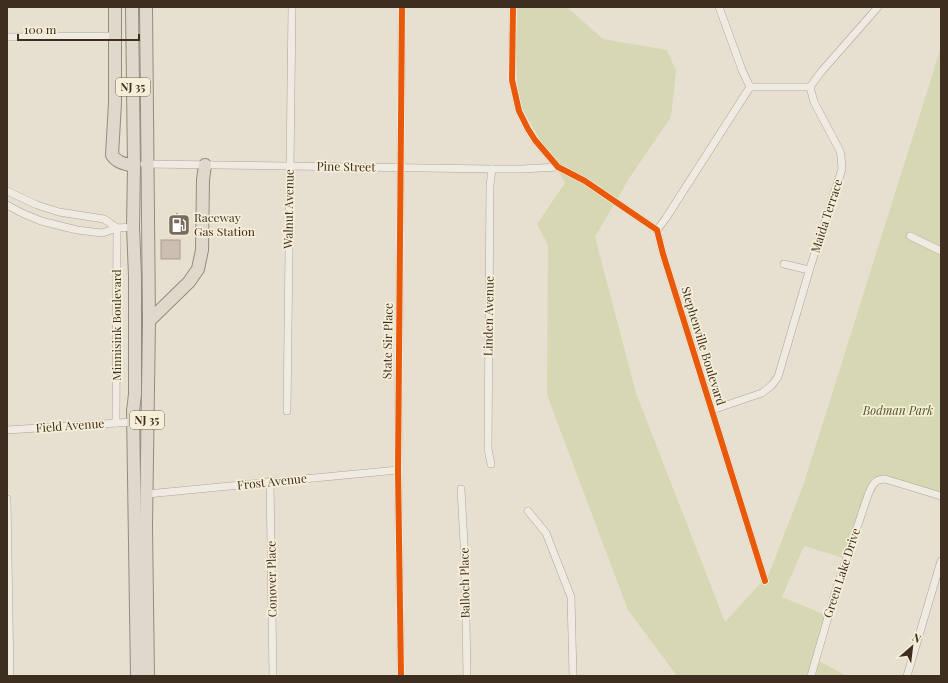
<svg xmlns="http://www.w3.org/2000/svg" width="948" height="683" font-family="'Playfair Display',serif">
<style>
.green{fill:#d6d7b3}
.building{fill:#cbbfb2;stroke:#a89c90}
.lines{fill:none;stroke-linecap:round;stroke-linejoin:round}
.minor-casing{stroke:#ada599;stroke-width:8}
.trunk-casing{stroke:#928b80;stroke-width:14}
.minor{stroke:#efebe3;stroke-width:7}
.trunk{stroke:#e0d9cb;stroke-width:12}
.cycleway-casing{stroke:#f7eed8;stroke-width:8}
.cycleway{stroke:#e8590c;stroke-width:6}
.labels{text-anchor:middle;stroke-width:3.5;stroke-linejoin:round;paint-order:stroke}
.shield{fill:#f7eed8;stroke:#756857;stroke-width:1}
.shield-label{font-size:11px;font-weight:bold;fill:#3d2e20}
.street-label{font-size:12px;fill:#3d2e20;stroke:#f7eed8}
.poi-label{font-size:12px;fill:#3d2e20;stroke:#f7eed8;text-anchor:start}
.park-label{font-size:12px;font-style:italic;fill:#4d5a26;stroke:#f7eed8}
</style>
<rect width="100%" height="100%" fill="#e7e0d1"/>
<polygon class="green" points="515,7 567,7 603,39 667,50 676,71 671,117 630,177 595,237 636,393 725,622 769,574 804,483 941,47 941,498 872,478 844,558 804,546 782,597 830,617 817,660 847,676 677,676 628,610 547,395 548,245 537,224 565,183 518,101"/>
<g class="building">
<polygon points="177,213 190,226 182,234 169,221"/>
<rect x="161" y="240" width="19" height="19"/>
</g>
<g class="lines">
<g class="minor-casing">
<g id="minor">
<polyline points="513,7 512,80 519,111 528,129 535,140 558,167 585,181 657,230 663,254 765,581"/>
<polyline points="7,37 115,36"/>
<polyline points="750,87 810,87"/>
<polyline points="810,87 821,72 878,7"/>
<polyline points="144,164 492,169 522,169 558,167"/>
<polyline points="7,191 37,205 59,212 104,219 117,228"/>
<polyline points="7,205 22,213 41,221 77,230 102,233 117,228 133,227"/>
<polyline points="657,230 666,218 750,87 742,70 719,7"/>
<polyline points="910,236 941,251"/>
<polyline points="784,264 809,270"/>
<polyline points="712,410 762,393 772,385 778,377 810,268 842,169 841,156 840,151 814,102 810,87"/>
<polyline points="287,411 292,7"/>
<polyline points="116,423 117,228"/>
<polyline points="7,430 133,422"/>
<polyline points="491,464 488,449 490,185 492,169"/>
<polyline points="270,481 273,676"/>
<polyline points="461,489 465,561 467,676"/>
<polyline points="147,494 398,470"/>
<polyline points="7,499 10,676"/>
<polyline points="528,511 546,533 571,597 573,676"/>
<polyline points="401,676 398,470 402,7"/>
<path d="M811,676L835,593L868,495C872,486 874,479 885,479L941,496"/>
<polyline points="907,676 941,561"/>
</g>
</g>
<g class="trunk-casing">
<g id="trunk">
<path d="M115,7V103L112,155C117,163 126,164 134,166"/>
<polyline points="132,7 134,166 133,227 135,276 135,394 133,411 137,676"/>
<polyline points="146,7 149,321 146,526 148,676"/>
<polyline points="149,321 189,282 198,269 202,250 203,180 205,165"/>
</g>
</g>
<use href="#minor" class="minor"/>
<use href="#trunk" class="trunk"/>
<g class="cycleway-casing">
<g id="cycleway">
<polyline points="513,7 512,80 519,111 528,129 535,140 558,167 585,181 657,230 663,254 765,581"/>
<polyline points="401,676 398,470 402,7"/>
</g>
</g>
<use href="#cycleway" class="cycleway"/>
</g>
<defs>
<g id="fuel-square" transform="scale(1.15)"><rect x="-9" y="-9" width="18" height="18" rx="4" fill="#786c5e" stroke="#f7eed8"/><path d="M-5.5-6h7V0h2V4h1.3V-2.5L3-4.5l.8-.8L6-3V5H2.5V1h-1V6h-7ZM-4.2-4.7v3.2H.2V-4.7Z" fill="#fff"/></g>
</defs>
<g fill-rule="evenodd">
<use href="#fuel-square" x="179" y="225"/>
</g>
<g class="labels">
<g class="shield">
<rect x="116" y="78" width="34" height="18" rx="3"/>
<rect x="130" y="411" width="34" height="18" rx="3"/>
</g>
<g class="shield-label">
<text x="133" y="91">NJ 35</text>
<text x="147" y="424">NJ 35</text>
</g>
<g class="street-label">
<text transform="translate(346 167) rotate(1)" y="4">Pine Street</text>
<text transform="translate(289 209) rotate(-89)" y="4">Walnut Avenue</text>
<text transform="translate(827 216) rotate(-72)" y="4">Maida Terrace</text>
<text transform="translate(489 316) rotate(-89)" y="4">Linden Avenue</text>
<text transform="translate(117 325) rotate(-90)" y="4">Minnisink Boulevard</text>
<text transform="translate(388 341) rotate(-89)" y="4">State Sir Place</text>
<text transform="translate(703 346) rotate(73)" y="4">Stephenville Boulevard</text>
<text transform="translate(70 426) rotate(-4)" y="4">Field Avenue</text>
<text transform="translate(272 482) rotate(-6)" y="4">Frost Avenue</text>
<text transform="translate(842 573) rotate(-72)" y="4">Green Lake Drive</text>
<text transform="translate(272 579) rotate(-91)" y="4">Conover Place</text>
<text transform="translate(465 583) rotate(-91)" y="4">Balloch Place</text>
</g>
<g class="poi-label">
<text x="194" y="222">Raceway<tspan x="194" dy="14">Gas Station</tspan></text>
</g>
<g class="park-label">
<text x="898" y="415">Bodman Park</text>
</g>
</g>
<rect width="948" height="683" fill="none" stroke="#3d2e20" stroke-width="16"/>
<g transform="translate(912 647) rotate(28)" stroke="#f7eed8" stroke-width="3" paint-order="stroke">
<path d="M0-3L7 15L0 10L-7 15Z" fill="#3d2e20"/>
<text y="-6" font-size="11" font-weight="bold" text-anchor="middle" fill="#3d2e20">N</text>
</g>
<path d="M18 34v6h121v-6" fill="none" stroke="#3d2e20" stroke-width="2"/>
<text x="24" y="34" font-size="12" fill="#3d2e20" stroke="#f7eed8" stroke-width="3" paint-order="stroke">100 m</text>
</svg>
